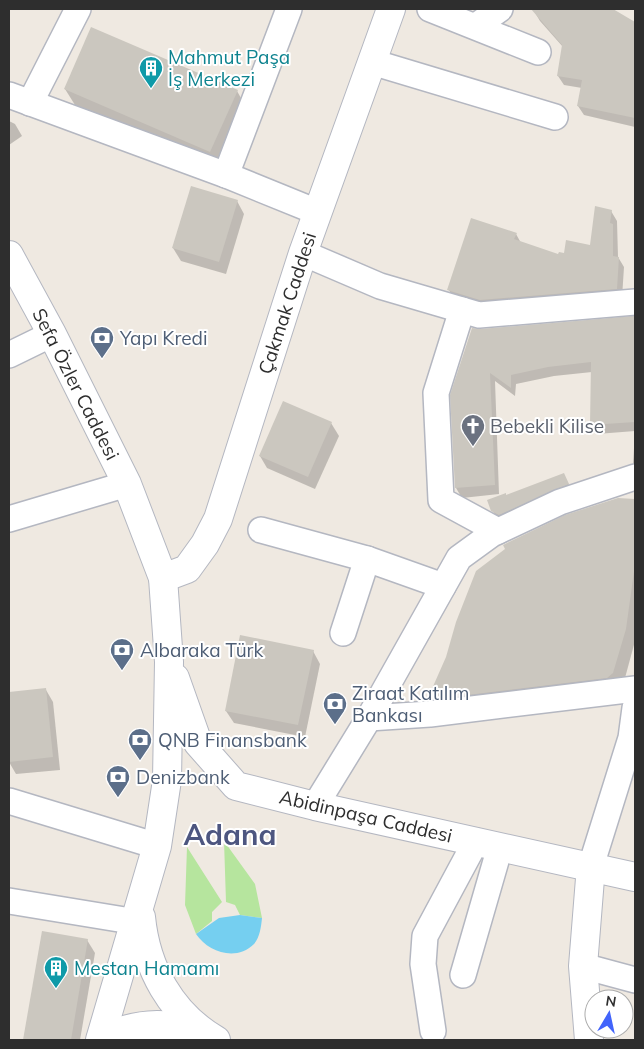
<svg xmlns="http://www.w3.org/2000/svg" width="644" height="1049" font-family="Mulish,sans-serif">
<style>
.green{fill:#b6e59e}
.water{fill:#75cff0}
.shadow{fill:#0003}
.building{fill:#cbc7bf}
.lines{fill:none;stroke-linecap:round;stroke-linejoin:round}
.street-casing{stroke:#b4b7c1;stroke-width:28}
.secondary-casing{stroke:#b4b7c1;stroke-width:30}
.street{stroke:#fff;stroke-width:25}
.secondary{stroke:#fff;stroke-width:28}
.labels{text-anchor:middle;stroke-width:4;stroke-linejoin:round;paint-order:stroke}
.culture-label{font-size:19px;fill:#0d838f;stroke:#fff;text-anchor:start}
.street-label{font-size:19px;fill:#2e2e2e;stroke:#fff}
.service-label{font-size:19px;fill:#4e5e75;stroke:#fff;text-anchor:start}
.worship-label{font-size:19px;fill:#5b616d;stroke:#fff;text-anchor:start}
.town-label{font-size:29px;font-weight:bold;fill:#4d5680;stroke:#fff}
</style>
<rect width="100%" height="100%" fill="#efe9e1"/>
<g class="green">
<polygon points="224,841 255,884 262,918 240,915 235,905 226,902"/>
<polygon points="187,847 222,902 212,912 212,921 196,934 185,905"/>
</g>
<path class="water" d="M240,915L262,918C261,927 260,937 254,944C236,962 208,952 196,934L219,918Z"/>
<g class="shadow">
<polygon points="538,9 612,9 635,24 635,127 584,115 578,106 582,88 564,85 558,76 563,47 540,21 534,11"/>
<polygon points="65,89 237,91 246,107 220,167 75,105"/>
<polygon points="9,121 15,124 22,136 9,145"/>
<polygon points="237,201 244,214 226,274 181,261 173,248"/>
<polygon points="611,211 617,221 618,257 624,267 622,298 487,310 454,300 449,290 516,234 521,243 559,256 591,247"/>
<polygon points="635,316 635,431 597,434 591,425 592,372 554,376 516,384 515,396 495,381 499,494 462,498 456,488 452,395 480,331"/>
<polygon points="331,423 339,436 315,489 267,468 260,456"/>
<polygon points="635,434 635,467 633,463"/>
<polygon points="568,483 572,493 498,519 492,510"/>
<polygon points="618,499 635,500 635,641 622,689 437,715 428,700"/>
<polygon points="313,651 320,664 305,737 234,723 226,711"/>
<polygon points="46,690 53,702 60,770 16,774 9,762 9,693"/>
<polygon points="87,940 95,953 80,1040 25,1040"/>
</g>
<g class="building">
<polygon points="531,9 613,9 635,22 635,118 577,106 582,80 557,76 562,45"/>
<polygon points="91,27 238,90 210,152 64,89"/>
<polygon points="191,186 238,200 219,262 172,248"/>
<polygon points="595,206 612,210 610,223 613,224 613,256 619,257 617,289 480,300 447,290 471,218 517,233 514,239 558,254 559,252 564,253 566,240 590,245"/>
<polygon points="635,316 635,422 590,425 591,362 548,367 511,375 511,388 490,373 495,485 455,488 450,395 472,328 480,329"/>
<polygon points="283,401 332,422 308,477 259,456"/>
<polygon points="564,473 569,484 499,515 491,511 487,500 506,493 506,495"/>
<polygon points="618,498 635,499 635,564 626,629 613,673 607,678 427,700 446,657 456,622 476,571 505,549 503,545 565,515"/>
<polygon points="240,635 314,650 298,725 225,711"/>
<polygon points="46,688 53,757 9,762 9,692"/>
<polygon points="42,931 88,939 71,1040 23,1040"/>
</g>
<g class="lines">
<g class="street-casing">
<g id="street">
<polyline points="430,9 538,52"/>
<polyline points="476,26 500,9"/>
<polyline points="372,62 555,117"/>
<polyline points="9,95 226,175 317,212"/>
<polyline points="30,103 78,9"/>
<polyline points="226,175 289,9"/>
<polyline points="303,253 380,286 479,315 635,302"/>
<polyline points="462,310 436,393 441,500 498,531"/>
<polyline points="9,355 52,334"/>
<polyline points="9,519 127,484"/>
<polyline points="261,530 367,559 443,586"/>
<polyline points="343,633 367,559"/>
<polyline points="369,718 430,714 635,689"/>
<polyline points="9,801 157,846"/>
<polyline points="315,806 369,718 459,558 492,534 560,502 635,477"/>
<polyline points="591,866 631,738 635,708"/>
<polyline points="9,901 137,922"/>
<polyline points="583,966 635,980"/>
<polyline points="463,975 500,847"/>
<polyline points="433,1031 423,964 425,936 476,841"/>
</g>
</g>
<g class="secondary-casing">
<g id="secondary">
<polyline points="9,255 52,334 127,484 163,578 169,662 167,780 157,846 100,1040"/>
<polyline points="163,578 187,569 205,544 218,519 303,253 391,9"/>
<polyline points="175,678 198,743 236,786 315,806 635,877"/>
<path d="M141,917C146,968 171,1014 216,1040"/>
<path d="M101,1038C137,1023 160,1022 198,1030"/>
<polyline points="589,1040 583,966 591,866"/>
</g>
</g>
<use href="#street" class="street"/>
<use href="#secondary" class="secondary"/>
</g>
<defs>
<g id="building-pin" transform="scale(1.25)"><path d="M0 17L-7.5 6A9.5 9.5 0 1 1 7.5 6Z" fill="#0f9aa8" stroke="#fff"/><path d="M-4-6H4V6H1V3H-1V6H-4ZM-2.5-4.3h1.7v1.8h-1.7ZM.8-4.3h1.7v1.8H.8ZM-2.5-1h1.7V.8h-1.7ZM.8-1h1.7V.8H.8Z" fill="#fff"/></g>
<g id="bank-pin" transform="scale(1.25)"><path d="M0 17L-7.5 6A9.5 9.5 0 1 1 7.5 6Z" fill="#5c6f8a" stroke="#fff"/><path d="M-6-4H6V4H-6ZM0-2.3a2.3 2.3 0 1 0 0 4.6a2.3 2.3 0 1 0 0-4.6Z" fill="#fff"/></g>
<g id="church-pin" transform="scale(1.25)"><path d="M0 17L-7.5 6A9.5 9.5 0 1 1 7.5 6Z" fill="#6b7280" stroke="#fff"/><path d="M-1.2-6h2.4v3.5h3.3v2.4h-3.3V6h-2.4V-.1h-3.3v-2.4h3.3Z" fill="#fff"/></g>
</defs>
<g fill-rule="evenodd">
<use href="#building-pin" x="151" y="68"/>
<use href="#bank-pin" x="102" y="338"/>
<use href="#church-pin" x="473" y="426"/>
<use href="#bank-pin" x="122" y="650"/>
<use href="#bank-pin" x="335" y="704"/>
<use href="#bank-pin" x="140" y="740"/>
<use href="#bank-pin" x="118" y="777"/>
<use href="#building-pin" x="56" y="968"/>
</g>
<g class="labels">
<g class="culture-label">
<text x="168" y="64">Mahmut Paşa<tspan x="168" dy="22">İş Merkezi</tspan></text>
<text x="74" y="975">Mestan Hamamı</text>
</g>
<g class="street-label">
<text transform="translate(287 303) rotate(-72)" y="7">Çakmak Caddesi</text>
<text transform="translate(76 384) rotate(63)" y="7">Sefa Özler Caddesi</text>
<text transform="translate(366 816) rotate(13)" y="7">Abidinpaşa Caddesi</text>
</g>
<g class="service-label">
<text x="120" y="345">Yapı Kredi</text>
<text x="140" y="657">Albaraka Türk</text>
<text x="352" y="700">Ziraat Katılım<tspan x="352" dy="22">Bankası</tspan></text>
<text x="158" y="747">QNB Finansbank</text>
<text x="136" y="784">Denizbank</text>
</g>
<g class="worship-label">
<text x="490" y="433">Bebekli Kilise</text>
</g>
<g class="town-label">
<text x="230" y="845">Adana</text>
</g>
</g>
<rect width="644" height="1049" fill="none" stroke="#2e2e2e" stroke-width="20"/>
<g transform="translate(609 1014) rotate(9)"><circle r="24" fill="#ffffff" stroke="#ababab"/>
<path d="M0-4L9 19L0 12L-9 19Z" fill="#4264fb"/>
<text y="-8" font-size="14" font-weight="bold" text-anchor="middle" fill="#2e2e2e">N</text>
</g>
</svg>
